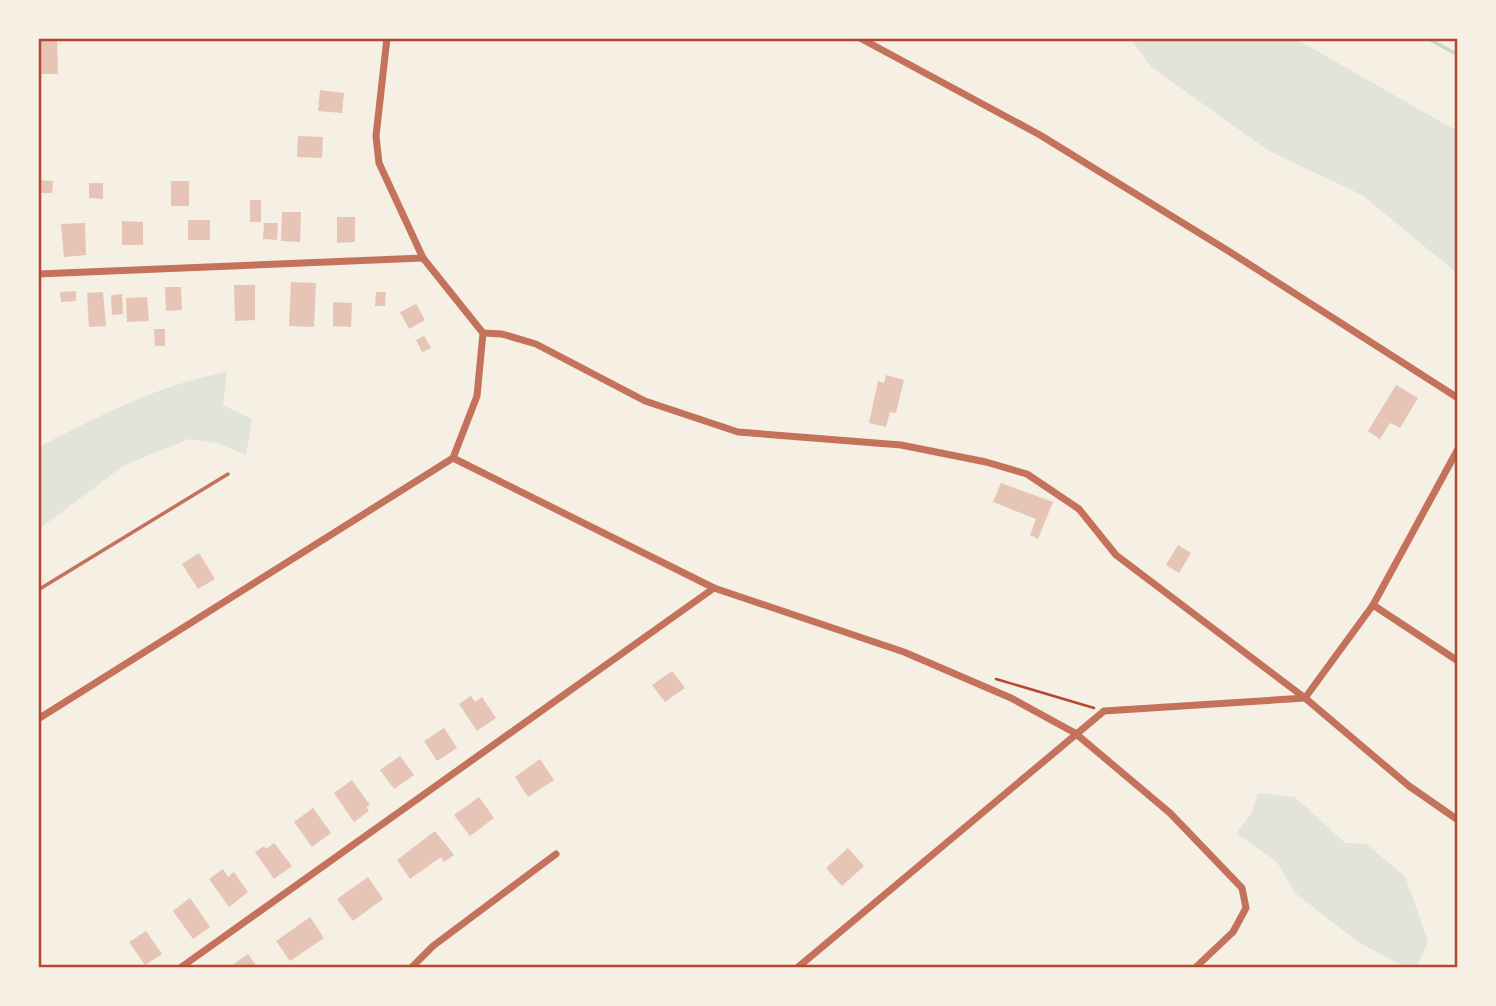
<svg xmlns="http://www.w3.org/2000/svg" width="1496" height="1006" font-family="Bitter,serif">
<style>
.green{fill:#e2e4dc}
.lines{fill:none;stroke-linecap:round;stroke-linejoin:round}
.stream{stroke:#c9d6d2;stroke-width:3.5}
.building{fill:#e6c5b7}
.path{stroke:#b5482f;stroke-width:2.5}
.service{stroke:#c5725c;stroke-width:3.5}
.minor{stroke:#c5725c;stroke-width:7}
.neatline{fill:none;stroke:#b5482f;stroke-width:2.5}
</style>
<rect width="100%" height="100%" fill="#f6efe4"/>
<g class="green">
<polygon points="1131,39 1296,39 1457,131 1457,273 1362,195 1269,151 1151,67"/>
<path d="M227,372L223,405L252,419L246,455L217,443L189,439L123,466L39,529V447C99,416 160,384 227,372Z"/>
<polygon points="1258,793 1295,797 1345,843 1366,844 1405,876 1428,941 1418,965 1405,967 1358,942 1295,893 1277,862 1236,833 1251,814"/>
</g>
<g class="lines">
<polyline class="stream" points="1427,38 1458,55"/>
</g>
<g class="building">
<polygon points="38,38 57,38 58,74 38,74"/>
<polygon points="320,90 344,93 342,113 318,111"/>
<polygon points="298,136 323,137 322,158 297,157"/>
<polygon points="38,180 53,181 52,193 38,193"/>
<rect x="171" y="181" width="18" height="25"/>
<polygon points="89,183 103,183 103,199 89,198"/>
<rect x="250" y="200" width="11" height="22"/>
<polygon points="282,212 301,212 300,242 281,241"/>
<polygon points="337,217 355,217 355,242 337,243"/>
<rect x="188" y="220" width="22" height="20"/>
<polygon points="122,221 143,222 143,245 122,245"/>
<polygon points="85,223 86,255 64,257 61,224"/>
<polygon points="264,223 278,223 277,240 263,239"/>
<polygon points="291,282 316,283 314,327 289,326"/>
<polygon points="234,285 255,285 255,320 235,321"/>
<polygon points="165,287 181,287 182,310 166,311"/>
<polygon points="76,291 76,301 61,302 60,292"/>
<polygon points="103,292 106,326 89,327 87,293"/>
<polygon points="376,292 386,292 385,306 375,306"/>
<polygon points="122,294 123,314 112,315 111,295"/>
<polygon points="147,297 149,321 127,322 126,298"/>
<polygon points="333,302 352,303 351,327 333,326"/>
<polygon points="416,304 425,320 409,329 400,312"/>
<polygon points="154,329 165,329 165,346 155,346"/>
<polygon points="424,336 431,348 422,352 416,340"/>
<polygon points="886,375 904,380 896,413 890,412 886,427 869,423 878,381 884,383"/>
<polygon points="1396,385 1418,398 1400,428 1390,423 1380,439 1368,431"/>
<polygon points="1001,483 1053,502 1038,539 1030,535 1036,519 993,502"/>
<polygon points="1178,545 1191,553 1179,573 1166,565"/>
<polygon points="199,553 215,579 198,589 182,564"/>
<polygon points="672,671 685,688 665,702 652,685"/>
<polygon points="471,696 475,702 482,697 496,718 477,731 459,704"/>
<polygon points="444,728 457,748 437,761 424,741"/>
<polygon points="400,756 414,775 394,789 380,770"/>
<polygon points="540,759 554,780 528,797 515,777"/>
<polygon points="352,780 370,805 366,807 369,811 354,822 334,793"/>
<polygon points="479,797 494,818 470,836 454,815"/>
<polygon points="313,808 331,833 312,847 294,822"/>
<polygon points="435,831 454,855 444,862 441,857 410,879 397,860"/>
<polygon points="274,843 292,866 274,879 255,852 264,846 266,849"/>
<polygon points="848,848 864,866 842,886 826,868"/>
<polygon points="223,869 228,877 234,872 248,892 229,907 209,879"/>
<polygon points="368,877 383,899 353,921 337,899"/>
<polygon points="190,898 210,927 193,939 173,911"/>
<polygon points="310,917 324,938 290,961 276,941"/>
<polygon points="146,931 162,954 145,965 129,942"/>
<polygon points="248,954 258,968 228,968"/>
</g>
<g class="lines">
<polyline class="path" points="996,679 1094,708"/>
<polyline class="service" points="38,590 228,474"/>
<g class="minor">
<polyline points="387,38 376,136 379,163 423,258 483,333 477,396 453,458"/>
<polyline points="860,38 1040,135 1230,252 1458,398"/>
<polyline points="38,274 423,258"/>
<polyline points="483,333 502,334 536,344 645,401 738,432 901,445 986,462 1027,474 1079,509 1116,555 1305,698 1409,786 1458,820"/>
<polyline points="453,458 714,588 904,652 1011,698 1075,733 1170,813 1242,888 1246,908 1233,932 1195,968"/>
<polyline points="1373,605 1458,661"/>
<polyline points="38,719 453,458"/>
<polyline points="180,968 714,588"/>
<polyline points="411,968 433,946 556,854"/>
<polyline points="797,968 1104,711 1305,698 1373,605 1458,449"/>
</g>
</g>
<rect width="1496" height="1006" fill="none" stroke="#f6efe4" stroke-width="80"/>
<rect x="40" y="40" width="1416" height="926" class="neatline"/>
</svg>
